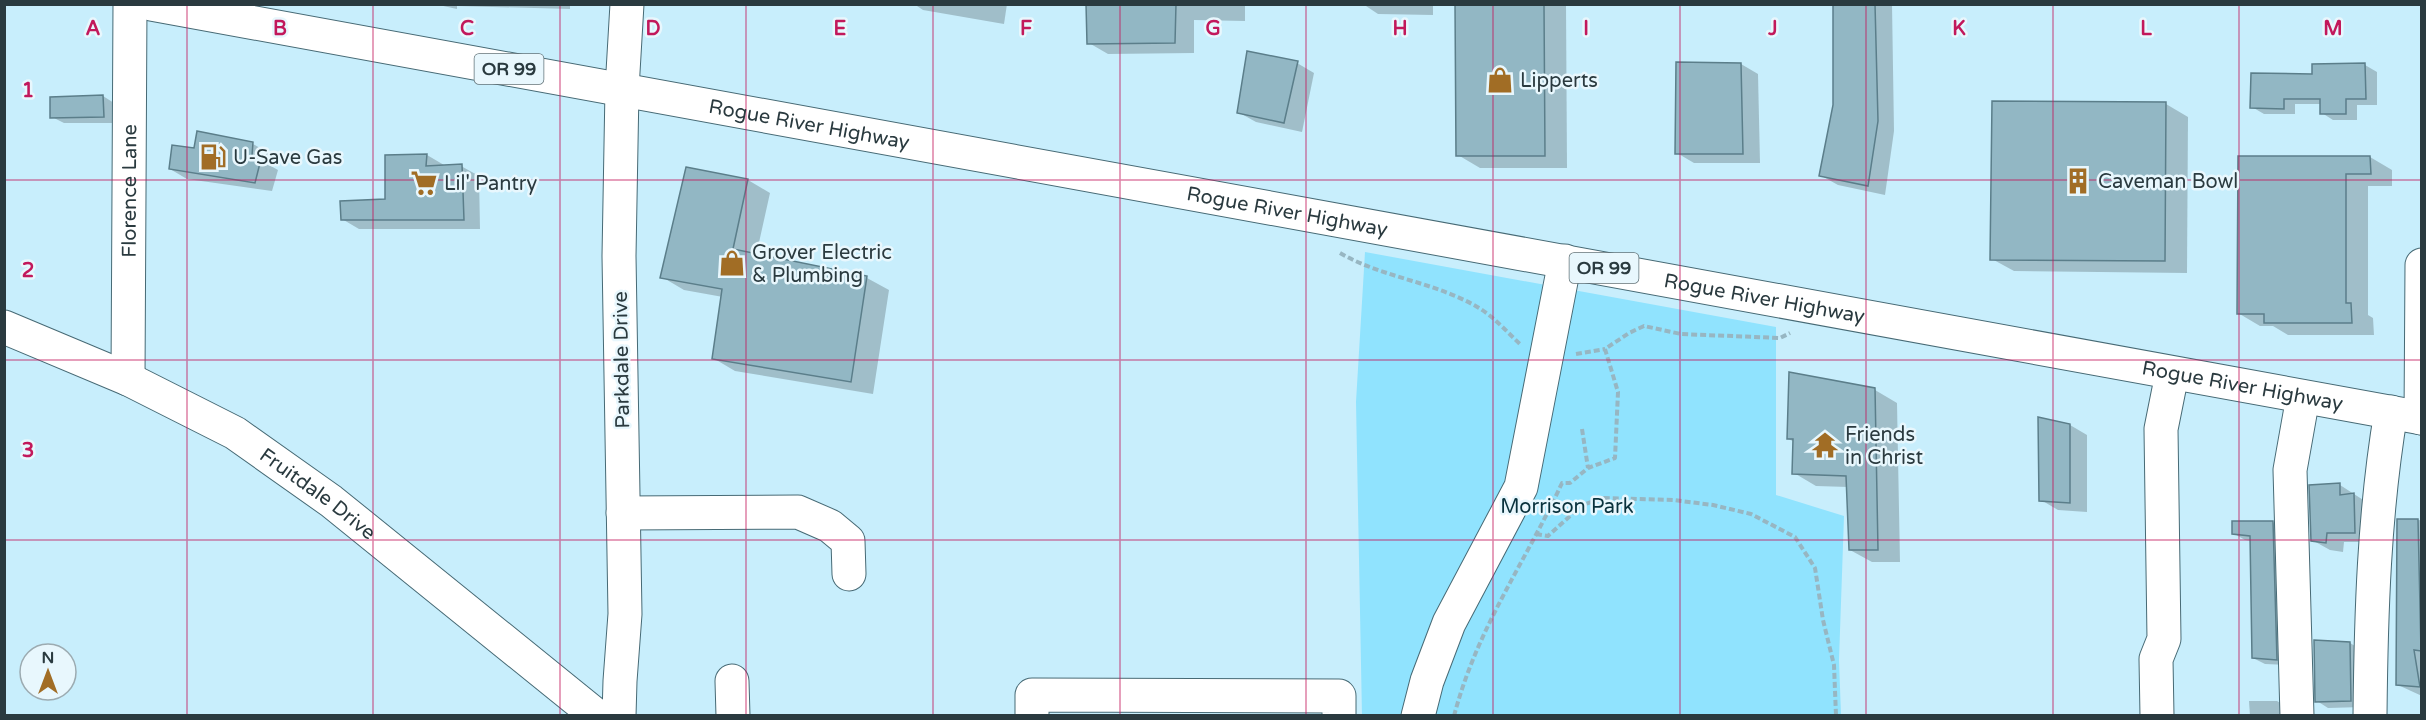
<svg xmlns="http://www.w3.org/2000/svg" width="2426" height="720" font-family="'Varela Round',sans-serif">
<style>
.green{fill:#90e3fe}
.shadow{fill:#0003}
.building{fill:#92b7c4;stroke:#5b7e8a;stroke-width:1.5}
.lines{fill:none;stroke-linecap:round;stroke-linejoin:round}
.minor-casing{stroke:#476a75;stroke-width:35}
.major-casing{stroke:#476a75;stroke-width:35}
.path{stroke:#97b6c2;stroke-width:4;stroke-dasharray:6 3;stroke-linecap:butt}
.minor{stroke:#fff;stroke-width:33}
.major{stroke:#fff;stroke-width:33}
.grid{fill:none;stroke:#c2185b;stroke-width:1.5;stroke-opacity:0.55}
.labels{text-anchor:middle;stroke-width:5;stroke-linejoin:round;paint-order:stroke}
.shield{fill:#e8f7fd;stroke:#637378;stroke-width:1.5}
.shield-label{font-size:18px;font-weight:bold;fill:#2a3a3f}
.poi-label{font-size:20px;fill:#2a3a3f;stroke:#e8f7fd;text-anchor:start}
.street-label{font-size:20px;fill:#2a3a3f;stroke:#e8f7fd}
.park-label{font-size:20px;fill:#09323d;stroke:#e8f7fd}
.grid-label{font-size:20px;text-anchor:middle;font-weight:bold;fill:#c2185b;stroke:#e8f7fd;stroke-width:5;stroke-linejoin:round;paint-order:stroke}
</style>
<rect width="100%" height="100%" fill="#c8eefc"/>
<polygon class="green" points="1365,252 1776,327 1776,495 1844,516 1839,660 1841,715 1362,716 1356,402"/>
<g class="shadow">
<polygon points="434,4 570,4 570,9 457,6 457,9"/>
<polygon points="914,4 1007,4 1004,24 923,10"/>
<polygon points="1088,4 1245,4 1245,21 1194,20 1194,53 1108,54 1089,43"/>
<polygon points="1363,4 1433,4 1433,15 1378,14"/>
<polygon points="1457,4 1566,4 1567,168 1480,168 1458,155"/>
<polygon points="1834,4 1892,4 1894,131 1885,195 1838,185 1820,175 1834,105"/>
<polygon points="1297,63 1314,73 1302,132 1256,122 1238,112"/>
<polygon points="1741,64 1758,74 1760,163 1694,163 1677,153"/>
<polygon points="2365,65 2377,72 2377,105 2357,105 2357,120 2333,120 2322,113 2322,104 2295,104 2295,114 2264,114 2252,107 2314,76"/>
<polygon points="103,96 114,103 115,123 64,123 52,117"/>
<polygon points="1993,102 2166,104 2188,117 2187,273 2014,271 1992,259"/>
<polygon points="198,133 253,144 270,154 269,165 278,170 272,191 187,179 170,169 196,150"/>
<polygon points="427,155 444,165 461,166 479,176 480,229 359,229 342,219 387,200 387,157"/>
<polygon points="2370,157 2392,170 2392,186 2368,186 2368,315 2373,318 2374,335 2288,335 2273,326 2260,326 2238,313 2239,158"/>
<polygon points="687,168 748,180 770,193 756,256 867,278 889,290 873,394 735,371 713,358 723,297 684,290 662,277"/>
<polygon points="1875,390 1897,403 1900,562 1872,562 1850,550 1848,487 1816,486 1794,473 1795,442 1788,439"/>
<polygon points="2070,425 2087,435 2087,512 2058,510 2041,500"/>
<polygon points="2340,485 2371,505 2372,542 2344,542 2343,552 2330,550 2312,540 2311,486"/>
<polygon points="2422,520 2422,696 2398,685 2398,521"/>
<polygon points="2272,522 2284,529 2288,665 2265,664 2253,658 2251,541 2245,540 2233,533"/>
<polygon points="2315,641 2350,643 2362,650 2363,707 2328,708 2317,701"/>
<polygon points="2249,701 2277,701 2289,708 2290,716 2250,716"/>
</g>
<g class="building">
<polygon points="1086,4 1176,4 1175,43 1087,44"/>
<polygon points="1455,4 1544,4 1545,156 1456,156"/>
<polygon points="1833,4 1875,4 1878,121 1868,186 1819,176 1833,105"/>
<polygon points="1247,51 1298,61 1284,123 1237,113"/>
<polygon points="1676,62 1741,63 1743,154 1675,154"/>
<polygon points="2365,63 2366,99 2346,99 2346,114 2320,114 2320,99 2284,99 2284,109 2250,108 2251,73 2312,74 2312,64"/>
<polygon points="103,95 104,117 50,118 50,97"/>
<polygon points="1992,101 2166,102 2165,261 1990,260"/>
<polygon points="197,131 253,142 252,156 261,159 255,183 169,169 172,145 194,148"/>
<polygon points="427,154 426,166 462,164 464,220 341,220 340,201 385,199 385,155"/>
<polygon points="2238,156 2370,156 2371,174 2346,174 2346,303 2351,303 2352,323 2264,323 2264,314 2237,314"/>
<polygon points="686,167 748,179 733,249 867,276 851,382 712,359 722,289 660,278"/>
<polygon points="1789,372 1875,388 1878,550 1849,550 1846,476 1792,474 1793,439 1787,439"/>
<polygon points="2038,417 2070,424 2070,503 2039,501"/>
<polygon points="2340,483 2340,495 2354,493 2355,533 2327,533 2326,543 2311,541 2309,485"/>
<polygon points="2397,519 2418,519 2421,651 2414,650 2420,687 2396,685"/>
<polygon points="2232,521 2273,521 2277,660 2252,658 2250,536 2232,534"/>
<polygon points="2314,640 2350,642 2351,701 2315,702"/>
</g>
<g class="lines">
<g class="minor-casing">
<g id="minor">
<path id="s1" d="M4,327L128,379L235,433L331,501L597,716"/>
<path id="s2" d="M128,379L130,4"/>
<polyline points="2421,418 2422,265"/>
<polyline points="623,513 798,512 830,526 848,541 849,574"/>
<polyline points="732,681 733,716"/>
<polyline points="1032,716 1032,695 1339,696 1339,716"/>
<polyline points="1418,716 1427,681 1449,623 1521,487 1565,261"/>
<polyline points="2157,716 2156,659 2164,639 2161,429 2172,374"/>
<polyline points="2297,716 2290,470 2303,397"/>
<path d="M2370,716C2371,614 2374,513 2391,412"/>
</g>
</g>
<g class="major-casing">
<g id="major">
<path id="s3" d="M151,4L2422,418"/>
<polyline points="619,716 620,681 625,614 619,256 622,89 627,4"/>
</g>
</g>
<g class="path">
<path d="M1340,253C1383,278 1436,282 1479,308C1494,317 1508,333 1521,345"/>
<polyline points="1576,354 1605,349"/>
<polyline points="1582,429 1588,468"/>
<polyline points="1536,534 1548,536 1582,505 1604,498 1673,500 1713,505 1751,514 1795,537 1815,568 1823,620 1834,665 1836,716"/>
<path d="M1454,716C1477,628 1525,563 1562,483H1570L1588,468L1615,458L1618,392L1605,349L1629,333L1644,326L1681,334L1780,338L1790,333"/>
</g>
<use href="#minor" class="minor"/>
<use href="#major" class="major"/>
</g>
<path class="grid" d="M187,4V716M373,4V716M560,4V716M746,4V716M933,4V716M1120,4V716M1306,4V716M1493,4V716M1680,4V716M1866,4V716M2053,4V716M2239,4V716M4,180H2422M4,360H2422M4,540H2422"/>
<defs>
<g id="shop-bare" transform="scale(2.07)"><path d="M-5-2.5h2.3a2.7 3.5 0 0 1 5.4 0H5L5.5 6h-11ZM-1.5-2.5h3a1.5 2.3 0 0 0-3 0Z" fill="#a16d25" stroke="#e8f7fd" stroke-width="2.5" paint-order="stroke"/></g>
<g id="fuel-bare" transform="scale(2.07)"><path d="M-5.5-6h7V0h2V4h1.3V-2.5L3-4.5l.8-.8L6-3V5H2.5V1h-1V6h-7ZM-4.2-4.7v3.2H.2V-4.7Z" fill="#a16d25" stroke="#e8f7fd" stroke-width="2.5" paint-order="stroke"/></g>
<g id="building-bare" transform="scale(2.07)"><path d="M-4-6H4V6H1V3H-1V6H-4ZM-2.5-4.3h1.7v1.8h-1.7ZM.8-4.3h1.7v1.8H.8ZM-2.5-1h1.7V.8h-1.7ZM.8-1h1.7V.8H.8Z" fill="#a16d25" stroke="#e8f7fd" stroke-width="2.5" paint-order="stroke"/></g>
<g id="supermarket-bare" transform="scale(2.07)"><path d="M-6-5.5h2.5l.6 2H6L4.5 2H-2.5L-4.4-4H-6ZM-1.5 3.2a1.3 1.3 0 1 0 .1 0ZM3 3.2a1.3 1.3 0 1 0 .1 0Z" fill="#a16d25" stroke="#e8f7fd" stroke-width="2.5" paint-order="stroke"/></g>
<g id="temple-bare" transform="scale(2.07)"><path d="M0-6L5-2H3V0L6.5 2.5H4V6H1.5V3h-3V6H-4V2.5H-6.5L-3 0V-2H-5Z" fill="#a16d25" stroke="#e8f7fd" stroke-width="2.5" paint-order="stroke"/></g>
</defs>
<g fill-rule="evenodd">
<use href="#shop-bare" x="1500" y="80"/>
<use href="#fuel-bare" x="213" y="157"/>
<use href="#building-bare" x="2078" y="181"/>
<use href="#supermarket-bare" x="424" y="183"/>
<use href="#shop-bare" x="732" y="263"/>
<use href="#temple-bare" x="1825" y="445"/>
</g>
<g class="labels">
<g class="shield">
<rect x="474.5" y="54" width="69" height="30" rx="4.5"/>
<rect x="1569.5" y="253" width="69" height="30" rx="4.5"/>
</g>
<g class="shield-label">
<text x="509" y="75">OR 99</text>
<text x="1604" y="274">OR 99</text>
</g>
<g class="poi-label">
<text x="1520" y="87">Lipperts</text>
<text x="233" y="164">U-Save Gas</text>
<text x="2098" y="188">Caveman Bowl</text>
<text x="444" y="190">Lil' Pantry</text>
<text x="752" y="259">Grover Electric<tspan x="752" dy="23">&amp; Plumbing</tspan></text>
<text x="1845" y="441">Friends<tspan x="1845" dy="23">in Christ</tspan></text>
</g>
<g class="street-label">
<text dy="7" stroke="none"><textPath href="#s3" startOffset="669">Rogue River Highway</textPath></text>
<text dy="7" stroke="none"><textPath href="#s2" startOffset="188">Florence Lane</textPath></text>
<text dy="7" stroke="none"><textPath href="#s3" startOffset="1155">Rogue River Highway</textPath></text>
<text dy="7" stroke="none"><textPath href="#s3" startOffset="1640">Rogue River Highway</textPath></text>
<text transform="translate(621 360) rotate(-91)" y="7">Parkdale Drive</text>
<text dy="7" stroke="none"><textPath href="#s3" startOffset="2126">Rogue River Highway</textPath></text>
<text dy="7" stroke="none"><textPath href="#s1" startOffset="357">Fruitdale Drive</textPath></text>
</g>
<g class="park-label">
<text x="1567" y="513">Morrison Park</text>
</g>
</g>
<g class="grid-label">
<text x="93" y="35">A</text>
<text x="280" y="35">B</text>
<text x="467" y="35">C</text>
<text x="653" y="35">D</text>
<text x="840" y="35">E</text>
<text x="1026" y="35">F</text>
<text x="1213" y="35">G</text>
<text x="1400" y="35">H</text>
<text x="1586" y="35">I</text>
<text x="1773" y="35">J</text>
<text x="1959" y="35">K</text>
<text x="2146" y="35">L</text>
<text x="2333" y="35">M</text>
<text x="28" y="97">1</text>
<text x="28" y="277">2</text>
<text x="28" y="457">3</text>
</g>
<rect width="2426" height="720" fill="none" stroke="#2a3a3f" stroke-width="12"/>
<g transform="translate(48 672)"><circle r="28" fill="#e8f7fd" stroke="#9cabb1" stroke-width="1.5"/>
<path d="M0-4.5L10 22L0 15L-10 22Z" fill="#a16d25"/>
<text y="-9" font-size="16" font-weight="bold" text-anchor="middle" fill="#2a3a3f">N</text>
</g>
</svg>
